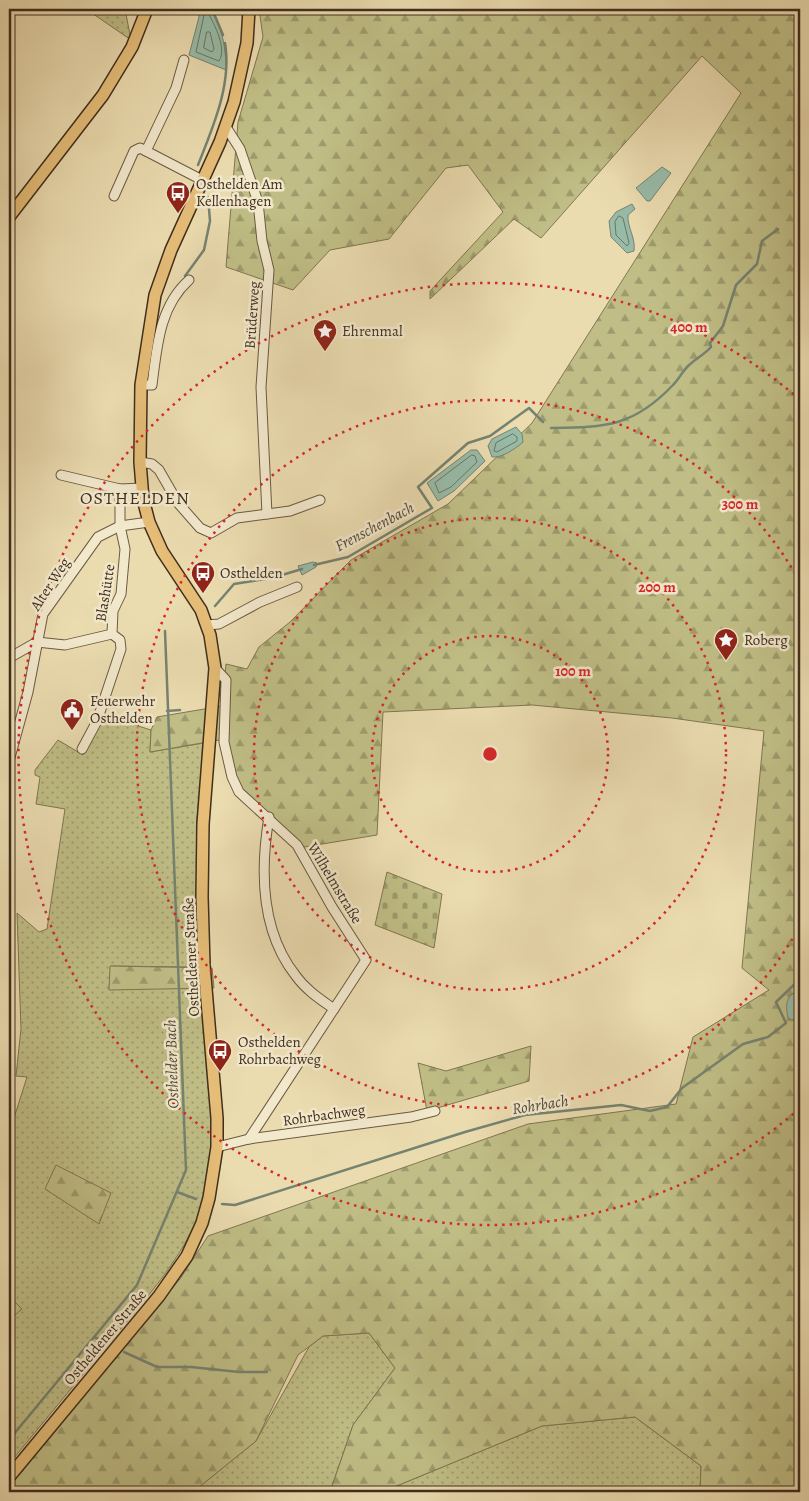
<svg xmlns="http://www.w3.org/2000/svg" width="809" height="1501" font-family="Alegreya,serif">
<style>
.green{fill:url(#green-dots);stroke:#807652}
.forest{fill:url(#forest-firs);stroke:#807652}
.cemetery{fill:url(#cemetery-stones);stroke:#807652}
.water{fill:#98bca9;stroke:#758371}
.lines{fill:none;stroke-linecap:round;stroke-linejoin:round}
.shore{stroke:#6c7564;stroke-width:1}
.stream{stroke:#758371;stroke-width:2.5}
.minor-casing{stroke:#6b5a42;stroke-width:11}
.major-casing{stroke:#402e1e;stroke-width:14}
.minor{stroke:#f2e8cc;stroke-width:9}
.major{stroke:#e6be78;stroke-width:11}
.ring{fill:none;stroke:#d62828;stroke-width:2.5;stroke-dasharray:2.5 5}
.labels{text-anchor:middle;stroke-width:5;stroke-linejoin:round;paint-order:stroke}
.poi-label{font-size:15px;fill:#402e1e;stroke:#f2e8cc;text-anchor:start}
.street-label{font-size:15px;fill:#402e1e;stroke:#f2e8cc}
.water-label{font-size:16px;font-style:italic;fill:#524a3a;stroke:#f2e8cc}
.quarter-label{font-size:18px;letter-spacing:1px;fill:#402e1e;stroke:#f2e8cc}
.centre{fill:#d62828;stroke:#f2e8cc;stroke-width:2.5}
.ring-label{font-size:15px;text-anchor:middle;font-weight:bold;fill:#d62828;stroke:#f2e8cc;stroke-width:5;stroke-linejoin:round;paint-order:stroke}
</style>
<defs>
<pattern id="green-dots" width="8" height="8" patternUnits="userSpaceOnUse" patternTransform="scale(1.25)"><rect width="8" height="8" fill="#c0be86"/><path d="M2 2h.1M6 6h.1" fill="none" stroke="#9d9b6d" stroke-width="1.8" stroke-linecap="round"/></pattern>
<pattern id="forest-firs" width="22" height="20" patternUnits="userSpaceOnUse" patternTransform="scale(1.25)"><rect width="22" height="20" fill="#c0be86"/><path d="M5 1l3.5 6h-7zM16 11l3.5 6h-7z" fill="#9d9b6d"/></pattern>
<pattern id="cemetery-stones" width="16" height="16" patternUnits="userSpaceOnUse" patternTransform="scale(1.25)"><rect width="16" height="16" fill="#c0be86"/><path d="M2 7V4a2 2 0 0 1 4 0v3zM10 15v-3a2 2 0 0 1 4 0v3z" fill="#9d9b6d"/></pattern>
</defs>
<rect width="100%" height="100%" fill="#ebdcb0"/>
<filter id="stains"><feTurbulence type="fractalNoise" baseFrequency=".004" numOctaves="4"/><feColorMatrix values="0 0 0 0 .2 0 0 0 0 .09 0 0 0 0 .02 0 0 0 .5 -.17"/></filter>
<radialGradient id="worn" r=".72"><stop offset=".6" stop-color="#630" stop-opacity="0"/><stop offset="1" stop-color="#630" stop-opacity=".3"/></radialGradient>
<g class="green">
<polygon points="86,9 125,9 131,40"/>
<path d="M103,715L151,730L150,752L204,743L197,818L198,967L111,966L109,989L201,988C206,1049 217,1113 210,1174C202,1241 144,1300 103,1350C72,1388 40,1426 9,1464V1127L13,1121L27,1077L16,1076L21,1029L17,913L39,932L47,929L65,809L36,804L40,777L35,775V770L58,740L83,755Z"/>
<polygon points="369,1333 395,1368 353,1425 330,1492 193,1492 256,1441 309,1347 323,1336"/>
<polygon points="635,1417 701,1466 700,1492 382,1492 542,1426"/>
</g>
<g class="forest">
<polygon points="259,9 800,9 800,989 789,996 792,1020 800,1015 800,1492 700,1492 701,1466 635,1417 542,1426 382,1492 330,1492 353,1425 395,1368 369,1333 323,1336 298,1355 256,1441 193,1492 9,1492 9,1483 180,1279 208,1236 528,1124 676,1104 693,1037 769,990 742,968 764,731 672,718 532,705 383,712 377,835 298,848 237,792 219,740 150,752 151,730 157,717 222,706 226,664 247,669 259,647 290,622 351,560 448,504 532,423 741,93 702,56 541,238 514,219 430,299 430,291 503,212 468,165 446,168 389,239 330,250 293,290 226,267 238,122 263,37"/>
<polygon points="110,966 212,968 214,988 109,990"/>
<polygon points="531,1046 529,1081 427,1111 418,1063 446,1071"/>
<polygon points="56,1165 111,1193 99,1224 45,1189"/>
<polygon points="9,1296 22,1309 9,1320"/>
</g>
<polygon class="cemetery" points="387,872 442,894 434,948 375,925"/>
<g class="water">
<path d="M198,9H212C222,29 226,47 226,70L189,55L199,17Z"/>
<polygon points="662,167 671,173 650,201 647,201 636,188"/>
<path d="M632,204L635,209L628,215C627,227 636,238 634,251L627,253L611,237L609,221L616,212Z"/>
<path d="M516,427L522,434L523,442C515,449 502,458 492,457L488,446L492,439Z"/>
<polygon points="471,450 477,450 485,461 454,491 438,501 427,483"/>
<polygon points="313,562 317,563 316,567 302,575 298,566"/>
<path d="M800,989V1015L792,1020L788,1018C785,1002 786,997 800,989Z"/>
</g>
<g class="lines">
<g class="shore">
<path d="M208,13C215,25 227,49 219,61L196,52L204,15Z"/>
<polygon points="207,32 210,32 214,49 212,52 204,48"/>
<polygon points="619,216 623,218 629,243 627,246 616,235 615,222"/>
<polygon points="513,434 517,437 517,441 497,452 494,451 496,443"/>
<polygon points="472,455 475,456 477,462 451,487 439,493 435,483"/>
</g>
<g class="stream">
<polyline points="212,9 223,35"/>
<path d="M198,165C213,127 232,84 225,43"/>
<polyline points="185,276 204,250 210,221 208,197"/>
<path d="M551,428C606,427 633,427 673,385C679,379 682,372 688,366C695,359 704,355 711,347L710,343L723,326L736,285L757,264L762,241L778,229"/>
<polyline points="314,565 348,557 432,508 418,487 468,443 490,436 529,408 543,422"/>
<polyline points="215,606 234,584 272,578 302,569"/>
<polyline points="167,711 180,710"/>
<polyline points="177,1192 196,1199"/>
<polyline points="222,1204 235,1205 465,1132 525,1115 621,1105 650,1111 667,1107 682,1088 743,1044 768,1037 786,1023 776,1002 800,979"/>
<polyline points="94,1337 105,1342"/>
<polyline points="124,1352 157,1367 191,1367 239,1372 267,1372"/>
<polyline points="9,1440 137,1285 186,1170 165,631"/>
</g>
<g class="minor-casing">
<g id="minor">
<polyline points="226,127 240,149 258,202 262,241 269,270 261,387 267,514"/>
<polyline points="146,151 202,180"/>
<polyline points="114,196 134,151 140,148 146,151 176,88 184,60"/>
<path d="M141,385H152C157,347 159,307 189,280"/>
<polyline points="140,462 152,464 159,470 178,503 200,528 211,533 237,518 290,511 320,500"/>
<polyline points="61,475 120,489 142,488"/>
<polyline points="207,625 219,624 260,602 297,587"/>
<polyline points="9,658 37,642 65,645 112,634"/>
<polyline points="215,668 226,680 224,742 232,777 239,792 297,845 332,907 366,960 249,1139"/>
<polyline points="82,749 97,721 121,649 120,640 112,634 113,611 121,594 125,549 120,526 120,489"/>
<polyline points="9,761 28,692 43,614 98,537 120,526 149,522"/>
<path d="M269,817C260,871 261,932 296,976C306,990 320,999 334,1009"/>
<polyline points="217,1147 249,1139 411,1117 435,1111"/>
</g>
</g>
<g class="major-casing">
<g id="major">
<polyline points="9,217 103,95 132,47 147,9"/>
<polyline points="9,1477 159,1296 187,1256 202,1223 209,1198 217,1147 217,1118 204,965 202,897 203,824 215,668 210,635 201,610 162,551 149,522 143,499 140,462 141,385 155,295 171,250 220,142 234,102 247,43 249,9"/>
</g>
</g>
<use href="#minor" class="minor"/>
<use href="#major" class="major"/>
</g>
<g class="ring">
<circle cx="490" cy="754" r="118"/>
<circle cx="490" cy="754" r="236"/>
<path d="M800 926A354 354 0 1 1 800 582"/>
<path d="M799 1109A471 471 0 1 1 799 399"/>
</g>
<defs>
<g id="bus-pin" transform="scale(1.25)"><path d="M0 17L-7.5 6A9.5 9.5 0 1 1 7.5 6Z" fill="#8f2418" stroke="#f2e8cc"/><path d="M-5-6H5V4H4V6H2V4H-2V6H-4V4H-5ZM-3.5-4V0h7V-4ZM-3.5 1.2v1.5H-2V1.2ZM2 1.2v1.5H3.5V1.2Z" fill="#fff"/></g>
<g id="sight-pin" transform="scale(1.25)"><path d="M0 17L-7.5 6A9.5 9.5 0 1 1 7.5 6Z" fill="#8f2418" stroke="#f2e8cc"/><path d="M0-6L1.8-2.2L6-1.7L2.9 1.2L3.7 5.4L0 3.3L-3.7 5.4L-2.9 1.2L-6-1.7L-1.8-2.2Z" fill="#fff"/></g>
<g id="civic-pin" transform="scale(1.25)"><path d="M0 17L-7.5 6A9.5 9.5 0 1 1 7.5 6Z" fill="#8f2418" stroke="#f2e8cc"/><path d="M-.6-6.5H3V-4.5H.6V-3L4-1V1h2V6H-6V1h2V-1L-.6-3ZM-1.2 2.5V6h2.4V2.5Z" fill="#fff"/></g>
</defs>
<g fill-rule="evenodd">
<use href="#bus-pin" x="178" y="193"/>
<use href="#sight-pin" x="325" y="331"/>
<use href="#bus-pin" x="203" y="573"/>
<use href="#sight-pin" x="726" y="640"/>
<use href="#civic-pin" x="72" y="710"/>
<use href="#bus-pin" x="220" y="1051"/>
</g>
<g class="labels">
<g class="poi-label">
<text x="196" y="189">Osthelden Am<tspan x="196" dy="17">Kellenhagen</tspan></text>
<text x="342" y="336">Ehrenmal</text>
<text x="220" y="578">Osthelden</text>
<text x="744" y="645">Roberg</text>
<text x="90" y="706">Feuerwehr<tspan x="90" dy="17">Osthelden</tspan></text>
<text x="238" y="1047">Osthelden<tspan x="238" dy="17">Rohrbachweg</tspan></text>
</g>
<g class="street-label">
<text transform="translate(252 315) rotate(-86)" y="5">Brüderweg</text>
<text transform="translate(50 584) rotate(-57)" y="5">Alter Weg</text>
<text transform="translate(105 593) rotate(-81)" y="5">Blashütte</text>
<text transform="translate(335 883) rotate(59)" y="5">Wilhelmstraße</text>
<text transform="translate(191 957) rotate(-93)" y="5">Ostheldener Straße</text>
<text transform="translate(324 1115) rotate(-8)" y="5">Rohrbachweg</text>
<text transform="translate(105 1337) rotate(-50)" y="5">Ostheldener Straße</text>
</g>
<g class="water-label">
<text transform="translate(374 526) rotate(-28)" y="6">Frenschenbach</text>
<text transform="translate(171 1064) rotate(-92)" y="6">Osthelder Bach</text>
<text transform="translate(540 1104) rotate(-9)" y="6">Rohrbach</text>
</g>
<g class="quarter-label">
<text x="135" y="504">OSTHELDEN</text>
</g>
</g>
<circle cx="490" cy="754" r="8" class="centre"/>
<g class="ring-label">
<text x="689" y="332">400 m</text>
<text x="740" y="509">300 m</text>
<text x="657" y="592">200 m</text>
<text x="573" y="676">100 m</text>
</g>
<rect width="809" height="1501" fill="none" stroke="#ebdcb0" stroke-width="30"/>
<rect x="10" y="10" width="789" height="1481" fill="none" stroke="#402e1e" stroke-width="2.5"/>
<rect x="15" y="15" width="779" height="1471" fill="none" stroke="#402e1e"/>
<rect width="100%" height="100%" filter="url(#stains)"/>
<rect width="100%" height="100%" fill="url(#worn)"/>
</svg>
